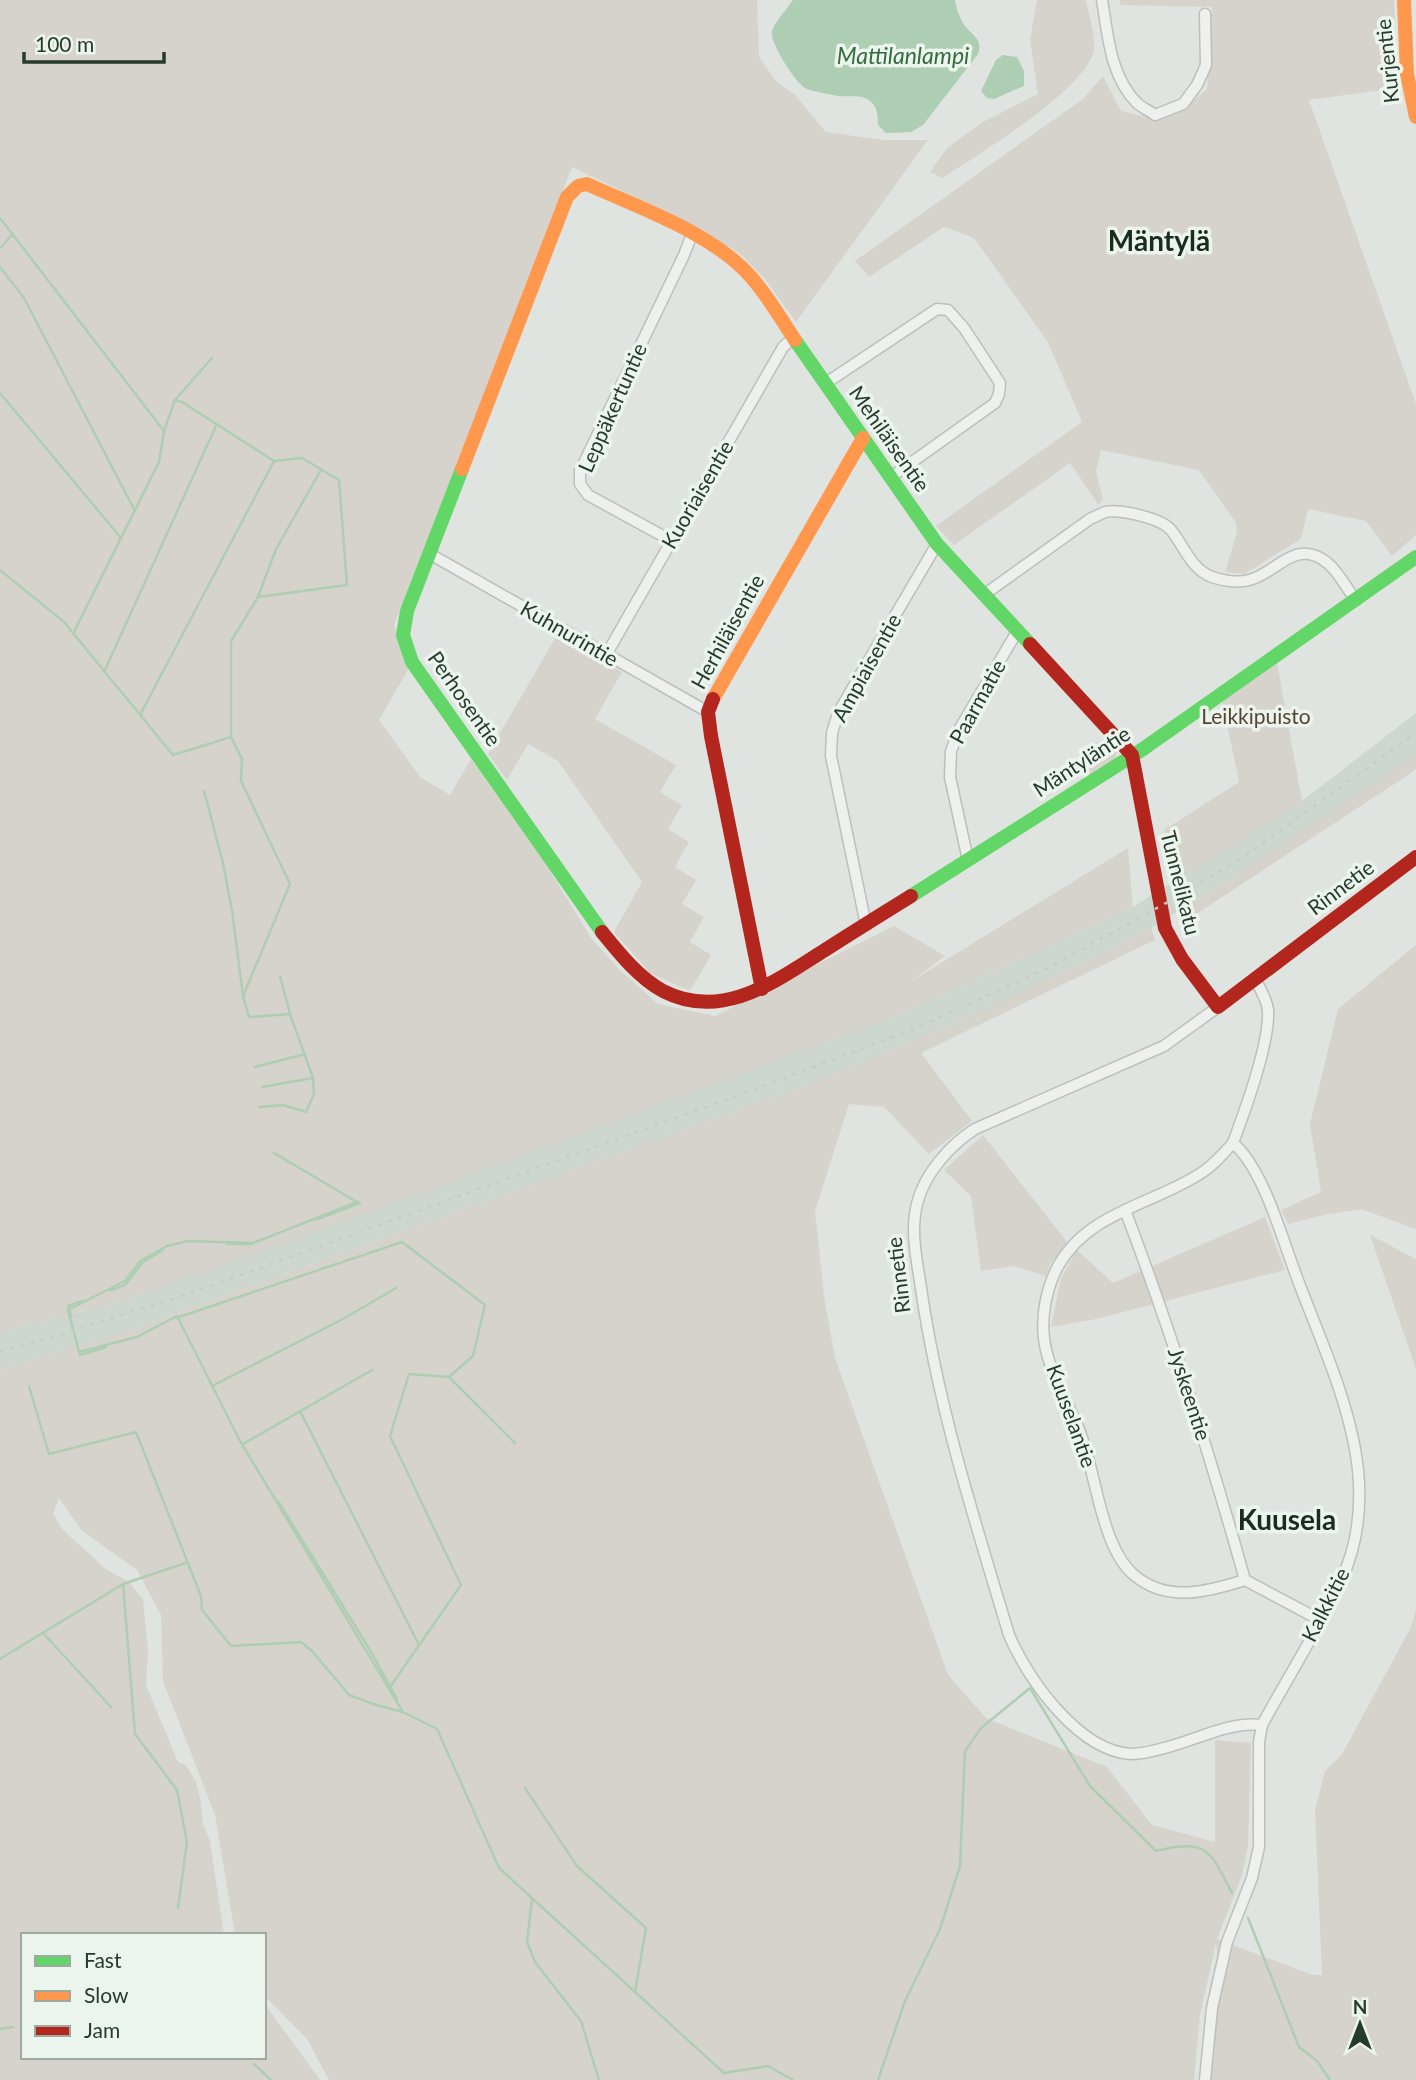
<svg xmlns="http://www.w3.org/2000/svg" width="1416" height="2080" font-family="Lato,sans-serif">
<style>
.built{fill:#cdd7cf}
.green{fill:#d6d3cd}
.water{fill:#aeceb4}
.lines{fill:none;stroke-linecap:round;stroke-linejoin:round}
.stream{stroke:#aeceb4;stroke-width:2.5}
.street-casing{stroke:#bbc0bc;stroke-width:13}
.street{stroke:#eef0ee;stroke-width:10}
.fast{stroke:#63d668;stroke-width:14}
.slow{stroke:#ff974d;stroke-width:14}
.jam{stroke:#b3261e;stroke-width:14}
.rail{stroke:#c7cbc8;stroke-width:2.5;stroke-dasharray:3.5 7;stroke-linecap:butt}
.labels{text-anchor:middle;stroke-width:7;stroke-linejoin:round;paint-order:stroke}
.street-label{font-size:21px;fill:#273b2d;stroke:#ecf4ee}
.park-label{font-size:21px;fill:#564535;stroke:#ecf4ee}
.water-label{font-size:23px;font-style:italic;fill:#346c40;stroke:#ecf4ee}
.district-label{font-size:28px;font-weight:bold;fill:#192c1f;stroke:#ecf4ee}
</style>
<rect width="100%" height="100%" fill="#dfe4e0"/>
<polygon class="built" points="1416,713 1416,755 1405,764 1238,874 1151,928 1108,951 937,1031 802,1087 135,1328 0,1370 0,1333 125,1300 306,1235 897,1016 1133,907 1302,801"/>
<g class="green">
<polygon points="0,0 757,0 759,57 776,81 795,95 826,132 883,140 928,140 796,322 765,279 739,253 689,223 572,167 394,625 408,670 379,720 420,777 450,795 471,759 547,866 591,938 620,970 658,1004 715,1016 894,926 945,956 910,982 1128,848 1133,907 897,1016 278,1246 125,1300 0,1333"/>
<path d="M1037,0H1086C1089,15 1095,34 1094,49C1089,88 977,155 943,178L930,172L947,148L983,122L1038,94L1030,40Z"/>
<path d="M1119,0H1394L1397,88L1309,100L1416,404V535L1392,556L1366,521L1308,509L1301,539L1244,574L1225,572L1237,532L1236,523L1199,470L1101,450L1096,471L1103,500L1098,504L1070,463L954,545L936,526L1082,422L1048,342L974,238L944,227L869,277L855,261L1083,99L1103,76L1121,111C1170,124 1170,120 1207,89L1212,7L1121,5Z"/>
<polygon points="557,635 622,672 595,719 676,765 660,792 682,805 668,829 689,842 675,867 696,880 682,904 704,917 690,942 711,955 690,991 650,973 614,932 642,882 558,761 528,744 507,780 488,754"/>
<polygon points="1277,663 1302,801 1177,880 1164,830 1239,782 1222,700"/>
<polygon points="1103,740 1111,741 1118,748 1114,762 1091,776 1083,775 1079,766 1097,742"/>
<polygon points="1416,755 1416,769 1408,775 1184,922 1182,909 1238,874"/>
<path d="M1151,928L1155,940L921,1053L972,1121L929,1154L884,1107L849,1104L815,1211L824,1296L835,1358L948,1675L986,1718L1107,1767L1152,1825L1215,1842V1740L1251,1743L1248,1846L1242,1875L1217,1939L1313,1975H1322L1315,1811L1325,1771L1342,1754L1410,1629L1416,1610V2080H1211C1210,2034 1221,1989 1216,1943L1200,2015L1194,2080H329L307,2039L264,1995V1935H235L215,1815L163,1681L161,1615L137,1570L81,1530L59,1498L53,1514L63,1530L107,1570L128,1581L143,1599L148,1650L146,1685L178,1762L186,1765L196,1782L200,1798L203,1824L210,1841L224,1935H23V2057H264V2003L320,2080H0V1370L135,1328L802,1087L937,1031L1108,951Z"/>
<polygon points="1416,945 1416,1229 1361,1209 1324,1215 1288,1224 1281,1210 1321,1192 1310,1124 1338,1009"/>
<polygon points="983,1135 1067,1242 1050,1264 1046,1276 1014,1266 981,1271 971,1196 944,1170"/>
<polygon points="1265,1217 1285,1270 1096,1319 1051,1327 1061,1278 1077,1250 1113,1283"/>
<polygon points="1370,1235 1416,1259 1416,1369"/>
</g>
<g class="water">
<path d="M793,0H955C956,8 959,16 963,23C970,35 984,38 978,54L923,125L911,132L886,133L878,125C878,114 877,103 865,98C857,95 846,97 838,96C833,95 811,91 807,89C797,86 769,42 772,31C775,21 787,9 793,0Z"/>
<polygon points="1003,55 1017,57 1024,71 1024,86 994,99 987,98 981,91 996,60"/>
</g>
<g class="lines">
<g class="stream">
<polyline points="0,218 164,431"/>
<polyline points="0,248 13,234"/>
<polyline points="0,267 24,298 135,511"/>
<polyline points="0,393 121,538"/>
<polyline points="175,400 182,402 274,461 302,458 339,480 347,585 258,597"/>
<polyline points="0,570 64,622 173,755 231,737"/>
<polyline points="73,634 159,462 164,431 175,400 212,358"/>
<polyline points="104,672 216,426"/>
<polyline points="140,715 274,461"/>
<polyline points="204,791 223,863 232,910 243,996 249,1017 290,1014"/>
<polyline points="243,996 290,884 241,781 242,759 231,737 231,641 258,597 276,549 321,470"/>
<polyline points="255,1067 305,1054"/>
<polyline points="262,1087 313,1078"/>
<polyline points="259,1107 283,1105 306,1112 314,1094 313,1078 290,1014 280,976"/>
<polyline points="274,1153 357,1202 253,1243 188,1241 167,1246 140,1261 125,1281 68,1310 79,1352 137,1337 177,1316 240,1441 403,1712 437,1729 499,1868 724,2073 768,2066 793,2080"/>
<polyline points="318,1219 360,1203 356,1201"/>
<polyline points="228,1244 252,1244"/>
<polyline points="111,1290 125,1285 143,1262 163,1250"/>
<polyline points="71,1316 68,1306 82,1301"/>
<polyline points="176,1318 402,1242 485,1305 473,1356 449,1377"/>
<polyline points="80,1353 80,1355 106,1347"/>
<polyline points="29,1386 49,1454 136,1432 201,1596 202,1610 231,1646 301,1642 312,1651 349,1695 376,1705 403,1712"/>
<polyline points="212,1386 343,1319 396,1288"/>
<polyline points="300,1411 419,1645"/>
<polyline points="243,1444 372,1370"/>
<polyline points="278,1501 370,1650 397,1699"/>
<polyline points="123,1584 135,1734 177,1790 187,1842 178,1908"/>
<polyline points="43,1633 111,1707"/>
<polyline points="0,1659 123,1584 186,1563"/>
<polyline points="390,1687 461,1585 390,1436 409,1374 449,1377 515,1443"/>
<polyline points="525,1788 577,1866 646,1928 635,1992"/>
<polyline points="532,1899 527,1942 535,1962 581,2021 599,2080"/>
<polyline points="1248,1918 1299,2047 1317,2061 1330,2080"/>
<polyline points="0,2029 13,2027"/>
<polyline points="254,2064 271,2080"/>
<path d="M878,2080L905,2001L940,1929L960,1866L965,1751L981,1728L1030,1688L1090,1786L1156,1851C1208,1838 1210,1851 1232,1893"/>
</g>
<g class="street-casing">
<g id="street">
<path d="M1102,0C1108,35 1110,76 1137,103C1142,108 1150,111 1155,115L1183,104L1197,85L1206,65L1205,14"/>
<polyline points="826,383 937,309 948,310 964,328 1000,383 999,394 995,403 891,477"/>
<polyline points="672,541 588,495 580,484 580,471 684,255 692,234"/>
<polyline points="430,554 708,712"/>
<path d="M985,594L1090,519C1095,517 1100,514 1105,512C1120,509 1161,518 1171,530C1184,546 1191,569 1212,577C1223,581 1239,583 1249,580C1275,574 1293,541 1322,559C1337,568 1345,587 1356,600"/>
<polyline points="606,655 783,347 793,338"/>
<polyline points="968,860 950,777 951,751 960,728 1018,630"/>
<polyline points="866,925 831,756 832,733 838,713 937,544"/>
<path d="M1218,1007L1164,1046L975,1129C950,1145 924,1174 917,1204C910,1232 917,1261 921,1288C938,1407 975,1521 1009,1635C1028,1680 1079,1751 1131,1754C1144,1754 1157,1750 1168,1747C1198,1739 1231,1721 1262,1725"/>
<path d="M1233,1143C1223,1154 1212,1167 1198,1175C1150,1205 1088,1213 1058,1266C1047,1287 1041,1314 1044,1338C1047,1369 1069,1404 1080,1432C1093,1467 1097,1506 1111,1540C1116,1552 1123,1566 1134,1575C1167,1603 1207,1592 1245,1580L1320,1620"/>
<path d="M1125,1210C1171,1331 1210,1455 1245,1580"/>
<path d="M1205,2080L1212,2008L1227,1942L1252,1878L1259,1847V1742L1262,1725C1288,1677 1318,1630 1341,1581C1389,1477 1332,1373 1296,1275C1282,1238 1263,1168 1233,1143C1245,1110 1270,1043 1268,1010C1267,1000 1260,988 1255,979"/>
</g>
</g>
<use href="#street" class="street"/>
<g class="fast">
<polyline points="795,340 937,544 1030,644"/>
<polyline points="462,469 407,611 403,635 412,662 602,932"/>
<polyline points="911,896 1143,749 1416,557"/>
</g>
<g class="slow">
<polyline points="1404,0 1407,74 1416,117"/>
<path d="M462,469L567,197L578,186L587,184C639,208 713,233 751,277C768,296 781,319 795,340"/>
<polyline points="713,699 863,438"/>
</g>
<g class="jam">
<polyline points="1030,644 1132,755 1165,928 1182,959 1218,1007 1416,857"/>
<polyline points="713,699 708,712 711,736 762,989"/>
<path d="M602,932C619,953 638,977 663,991C723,1022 777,980 825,950C853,932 882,914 911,896"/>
</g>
<polyline class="rail" points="0,1352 40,1341 188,1294 753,1090 914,1029 1052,966 1184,893 1242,858 1416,733"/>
</g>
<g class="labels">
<g class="street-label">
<text transform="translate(1388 61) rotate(-96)" y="7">Kurjentie</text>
<text transform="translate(613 408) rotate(-66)" y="7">Leppäkertuntie</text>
<text transform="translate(889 439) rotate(55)" y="7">Mehiläisentie</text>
<text transform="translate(698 495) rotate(-60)" y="7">Kuoriaisentie</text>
<text transform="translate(728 632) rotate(-61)" y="7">Herhiläisentie</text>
<text transform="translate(569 634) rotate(30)" y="7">Kuhnurintie</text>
<text transform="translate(867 668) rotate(-61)" y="7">Ampiaisentie</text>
<text transform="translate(464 699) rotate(55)" y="7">Perhosentie</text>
<text transform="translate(978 702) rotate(-61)" y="7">Paarmatie</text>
<text transform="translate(1082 762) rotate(-33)" y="7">Mäntyläntie</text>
<text transform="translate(1180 883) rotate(76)" y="7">Tunnelikatu</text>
<text transform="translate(1341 888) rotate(-37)" y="7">Rinnetie</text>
<text transform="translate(899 1275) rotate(-97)" y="7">Rinnetie</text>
<text transform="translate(1189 1394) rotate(72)" y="7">Jyskeentie</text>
<text transform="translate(1071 1416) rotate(70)" y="7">Kuuselantie</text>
<text transform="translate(1326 1605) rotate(-63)" y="7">Kalkkitie</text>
</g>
<g class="park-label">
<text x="1256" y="724">Leikkipuisto</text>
</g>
<g class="water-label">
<text x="903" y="64">Mattilanlampi</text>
</g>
<g class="district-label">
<text x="1159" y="251">Mäntylä</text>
<text x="1287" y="1530">Kuusela</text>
</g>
</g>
<rect x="21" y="1933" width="245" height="126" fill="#ecf4ee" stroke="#9daaa1" stroke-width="2"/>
<rect x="35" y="1956" width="35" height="10" fill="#63d668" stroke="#9daaa1" stroke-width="2"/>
<text x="84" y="1968" font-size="21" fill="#273b2d">Fast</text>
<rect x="35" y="1991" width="35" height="10" fill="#ff974d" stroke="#9daaa1" stroke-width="2"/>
<text x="84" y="2003" font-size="21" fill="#273b2d">Slow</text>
<rect x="35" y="2026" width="35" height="10" fill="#b3261e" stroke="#9daaa1" stroke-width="2"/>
<text x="84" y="2038" font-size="21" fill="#273b2d">Jam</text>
<g transform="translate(1360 2024)" stroke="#ecf4ee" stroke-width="5" paint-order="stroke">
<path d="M0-5L12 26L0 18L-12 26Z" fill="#273b2d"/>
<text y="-10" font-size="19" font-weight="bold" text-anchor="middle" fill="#273b2d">N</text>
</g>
<path d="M24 52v10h140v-10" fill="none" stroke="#273b2d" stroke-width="3.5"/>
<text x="35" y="52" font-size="21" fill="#273b2d" stroke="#ecf4ee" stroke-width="5" paint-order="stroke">100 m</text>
</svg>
